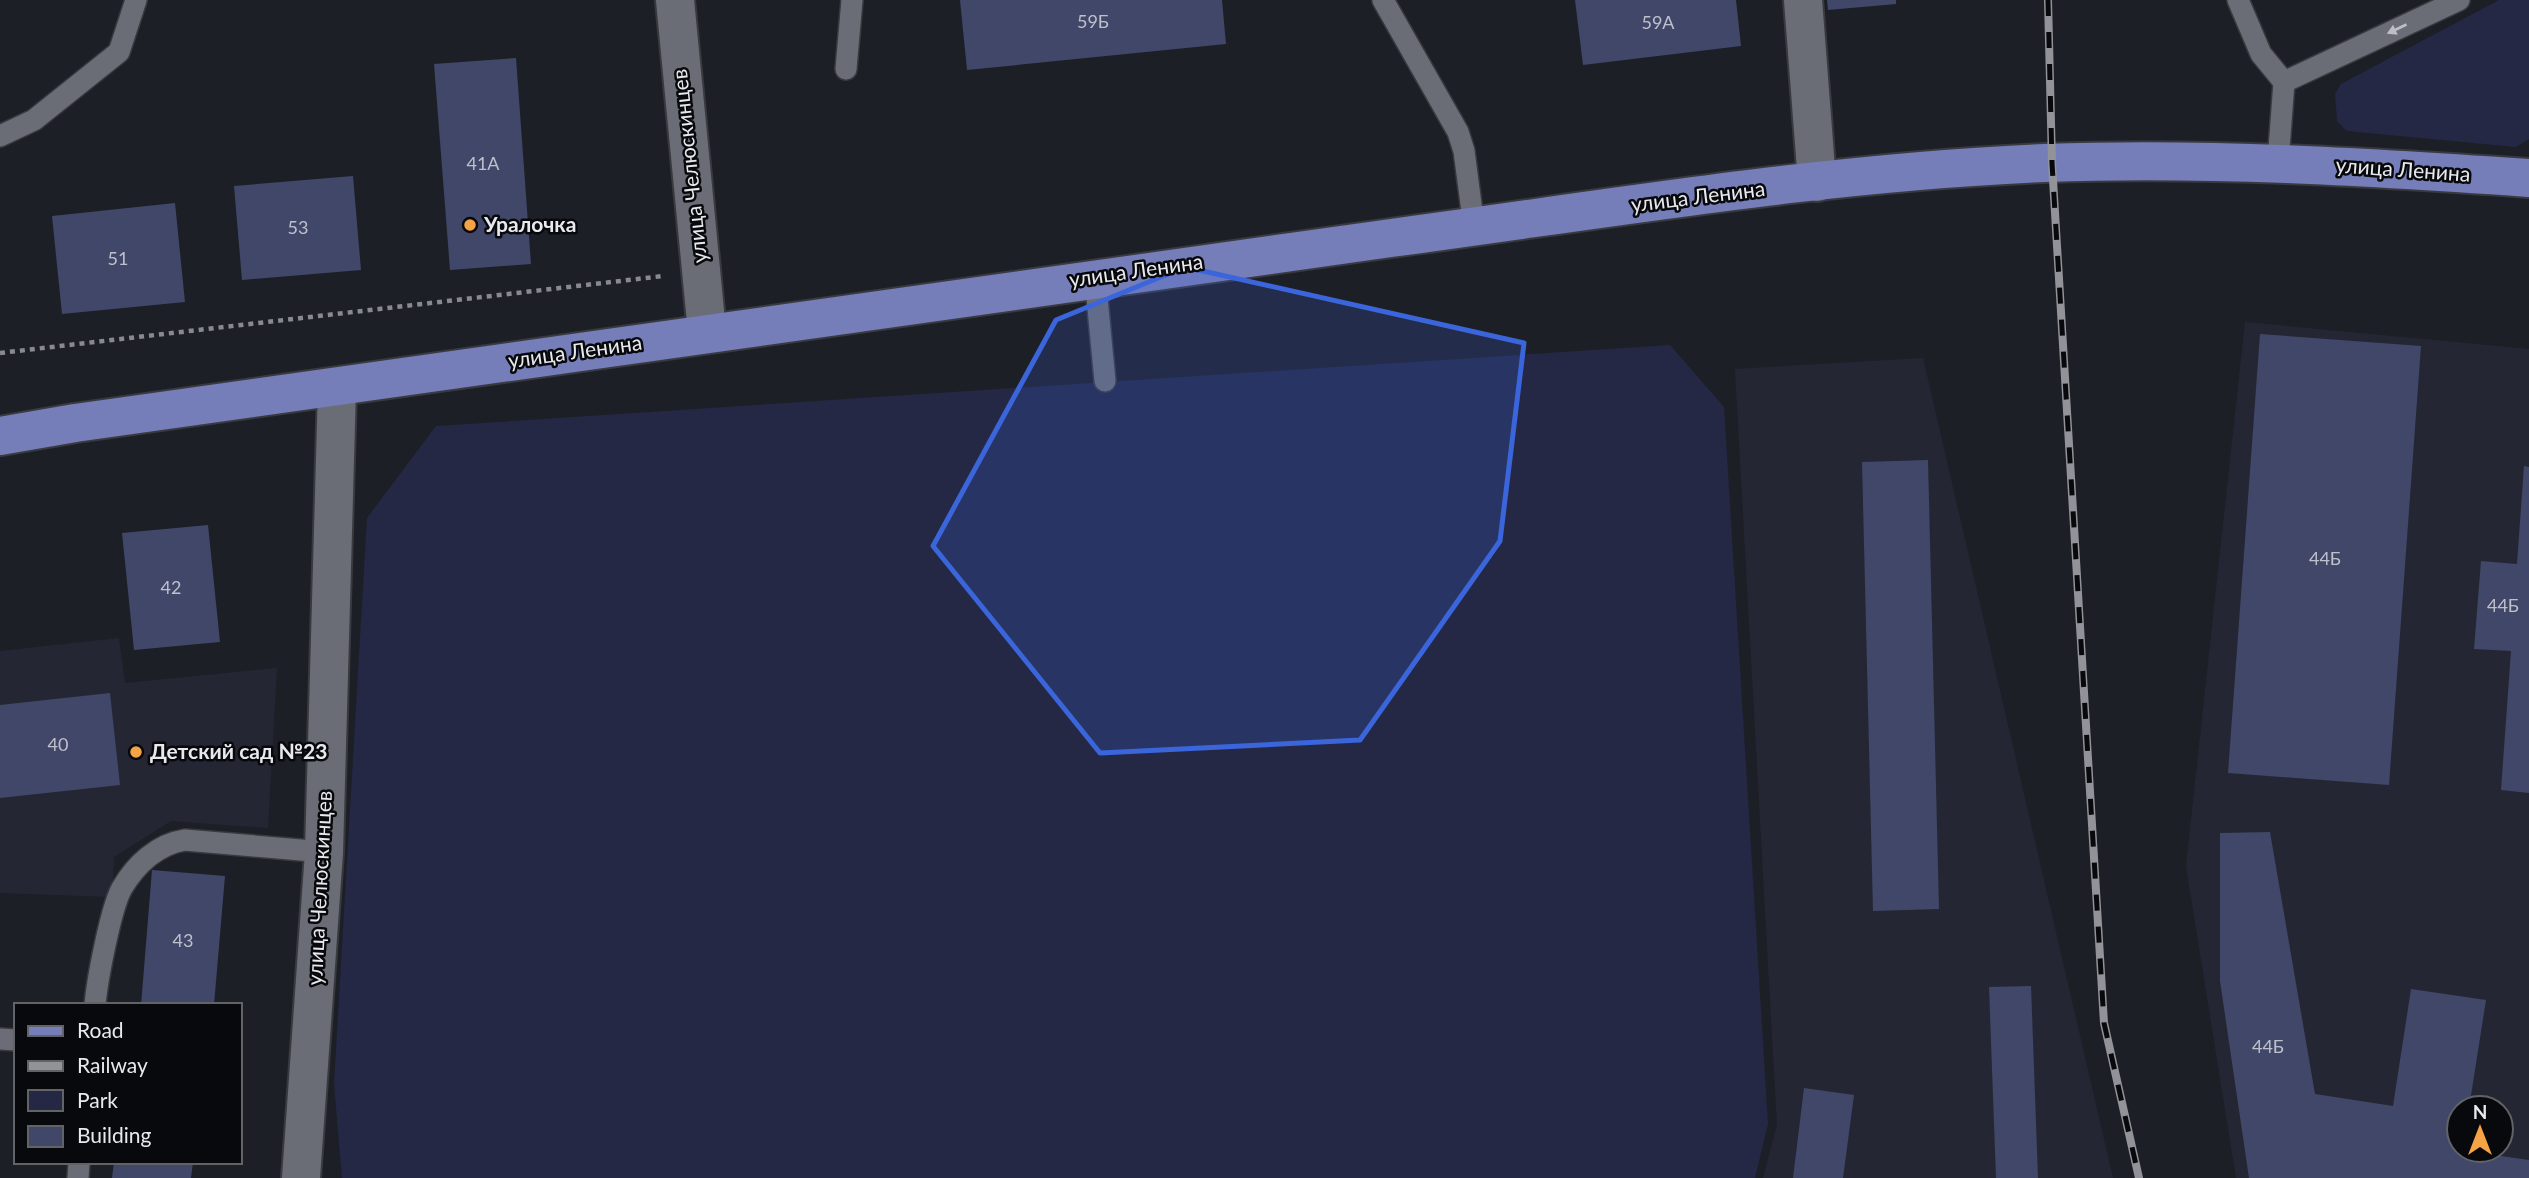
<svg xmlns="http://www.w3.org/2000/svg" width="2529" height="1178" font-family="Lato,sans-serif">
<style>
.built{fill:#242733;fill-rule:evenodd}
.green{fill:#242845}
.building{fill:#414768}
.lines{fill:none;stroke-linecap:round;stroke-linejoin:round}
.service-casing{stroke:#393a40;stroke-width:24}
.minor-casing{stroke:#393a40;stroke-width:42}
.tertiary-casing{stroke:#393a40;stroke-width:42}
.secondary-casing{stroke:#393a40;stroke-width:42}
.primary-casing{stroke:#393a40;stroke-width:42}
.path{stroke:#898a90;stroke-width:4.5;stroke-dasharray:5 5;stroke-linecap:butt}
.service{stroke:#6b6d76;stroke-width:21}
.minor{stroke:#6b6d76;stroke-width:38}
.tertiary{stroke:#6b6d76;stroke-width:38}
.secondary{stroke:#6b6d76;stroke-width:38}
.primary{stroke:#767eba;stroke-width:38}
.rail-casing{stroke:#919399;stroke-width:8}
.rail{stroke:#08090c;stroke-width:5;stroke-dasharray:16;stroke-linecap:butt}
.oneway{fill:#bcbec4}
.marked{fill:#3b65db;fill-opacity:0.2;stroke:#3b65db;stroke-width:5;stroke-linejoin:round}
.poi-dot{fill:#f5a345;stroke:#08090c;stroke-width:2.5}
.labels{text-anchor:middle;stroke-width:5;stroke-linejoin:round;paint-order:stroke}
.number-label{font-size:18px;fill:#bec0cc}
.street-label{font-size:21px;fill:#e8e9ee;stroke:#08090c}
.poi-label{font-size:21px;font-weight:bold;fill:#e8e9ee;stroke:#08090c;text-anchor:start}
</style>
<rect width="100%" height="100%" fill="#1d1f26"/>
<g class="built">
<path d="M2245,322L2529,349V1178H2236L2186,866ZM2459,1108H2501V1150H2459Z"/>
<polygon points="1923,358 2113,1178 1763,1178 1777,1125 1735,369"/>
<polygon points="119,638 125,683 277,668 268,828 171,821 114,857 112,897 0,893 0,651"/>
</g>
<g class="green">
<polygon points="2499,0 2529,0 2529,139 2516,147 2347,131 2337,121 2335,94 2341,84"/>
<polygon points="1670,345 1724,407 1768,1124 1755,1178 342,1178 334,1084 367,518 436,426"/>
</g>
<g class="building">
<polygon points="960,0 1222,0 1226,44 967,70"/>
<polygon points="1575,0 1736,0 1741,46 1583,65"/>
<polygon points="1827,0 1896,0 1896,4 1828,10"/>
<polygon points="516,58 531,264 450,270 434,64"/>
<polygon points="353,176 361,270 242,280 234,186"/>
<polygon points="175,203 185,302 62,314 52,216"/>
<polygon points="2260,334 2421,346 2389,785 2228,773"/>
<polygon points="1928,460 1939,909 1873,911 1862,462"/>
<polygon points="2524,466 2529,467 2529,793 2501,790 2511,651 2474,649 2481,561 2517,564"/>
<polygon points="208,525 220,642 134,650 122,533"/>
<polygon points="110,693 120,785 0,798 0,705"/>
<polygon points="2270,832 2315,1094 2393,1106 2411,989 2486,1000 2469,1108 2459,1108 2459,1150 2529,1160 2529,1178 2249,1178 2220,981 2220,833"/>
<polygon points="152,870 225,876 214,1005 141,1005"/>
<polygon points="2031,986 2038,1178 1996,1178 1989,987"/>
<polygon points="1804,1088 1854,1095 1843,1178 1793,1178"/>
<polygon points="114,1162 193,1162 191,1178 112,1178"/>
</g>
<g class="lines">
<g class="service-casing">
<g id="service">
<polyline points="1383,0 1458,132 1464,151 1474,227"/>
<polyline points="2238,0 2261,54 2284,82 2278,162"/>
<polyline points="846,69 852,0"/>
<polyline points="2284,82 2459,0"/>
<polyline points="0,136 34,120 119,52 136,0"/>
<polyline points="1095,277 1105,381"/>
<path d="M95,1005C97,981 111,907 122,888C136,864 158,844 185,840L324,852"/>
<polyline points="0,1039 16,1040"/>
<polyline points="78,1178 79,1162"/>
</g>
</g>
<g class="minor-casing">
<polyline id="minor" points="1803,0 1817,182"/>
</g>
<g class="tertiary-casing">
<polyline id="tertiary" points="301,1178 324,852 337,388"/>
</g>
<g class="secondary-casing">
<polyline id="secondary" points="675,0 707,332"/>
</g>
<g class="primary-casing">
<path id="primary" d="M0,436L75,423C514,364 952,296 1391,238C1608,209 1826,172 2045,163C2207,157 2368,167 2529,178"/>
</g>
<polyline class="path" points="0,353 663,276"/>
<use href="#service" class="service"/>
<use href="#minor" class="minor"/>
<use href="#tertiary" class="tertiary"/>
<use href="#secondary" class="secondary"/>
<use href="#primary" class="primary"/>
<g class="rail-casing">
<polyline id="rail" points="2048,0 2052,163 2104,1023 2139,1178"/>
</g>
<use href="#rail" class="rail"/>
</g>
<defs><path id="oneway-solid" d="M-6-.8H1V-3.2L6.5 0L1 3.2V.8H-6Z" transform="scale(1.75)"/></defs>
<use class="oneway" href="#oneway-solid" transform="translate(2397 29) rotate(155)"/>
<path class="marked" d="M1185,267L1524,343L1500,541L1360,740L1100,753L933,546L1056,320Z"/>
<g class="poi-dot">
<circle cx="470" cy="225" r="7"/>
<circle cx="136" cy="752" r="7"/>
</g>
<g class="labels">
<g class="number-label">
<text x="1093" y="28">59Б</text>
<text x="1658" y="29">59А</text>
<text x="483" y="170">41А</text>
<text x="298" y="234">53</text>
<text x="118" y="265">51</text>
<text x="2325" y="565">44Б</text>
<text x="171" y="594">42</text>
<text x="2503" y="612">44Б</text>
<text x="58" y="751">40</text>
<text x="183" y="947">43</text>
<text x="2268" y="1053">44Б</text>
</g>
<g class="street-label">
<text transform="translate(690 166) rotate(-96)" y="7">улица Челюскинцев</text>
<text transform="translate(2403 170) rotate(4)" y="7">улица Ленина</text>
<text transform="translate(1698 197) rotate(-7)" y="7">улица Ленина</text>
<text transform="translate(1136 271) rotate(-8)" y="7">улица Ленина</text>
<text transform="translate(575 352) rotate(-8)" y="7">улица Ленина</text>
<text transform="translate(320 888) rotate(-87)" y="7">улица Челюскинцев</text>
</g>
<g class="poi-label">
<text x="484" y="232">Уралочка</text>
<text x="150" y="759">Детский сад №23</text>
</g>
</g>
<rect x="14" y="1003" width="228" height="161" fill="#08090c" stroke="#626366" stroke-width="2"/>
<rect x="28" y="1026" width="35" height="10" fill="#767eba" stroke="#626366" stroke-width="2"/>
<text x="77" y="1038" font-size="21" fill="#e8e9ee">Road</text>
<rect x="28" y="1061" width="35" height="10" fill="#919399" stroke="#626366" stroke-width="2"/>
<text x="77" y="1073" font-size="21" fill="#e8e9ee">Railway</text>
<rect x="28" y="1090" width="35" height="21" fill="#242845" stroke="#626366" stroke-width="2"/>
<text x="77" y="1108" font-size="21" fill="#e8e9ee">Park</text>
<rect x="28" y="1126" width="35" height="21" fill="#414768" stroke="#626366" stroke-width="2"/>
<text x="77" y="1143" font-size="21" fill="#e8e9ee">Building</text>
<g transform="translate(2480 1129)"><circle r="33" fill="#08090c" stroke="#626366" stroke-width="2"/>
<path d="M0-5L12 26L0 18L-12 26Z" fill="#f5a345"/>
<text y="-10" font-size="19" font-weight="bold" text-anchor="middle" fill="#e8e9ee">N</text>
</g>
</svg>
